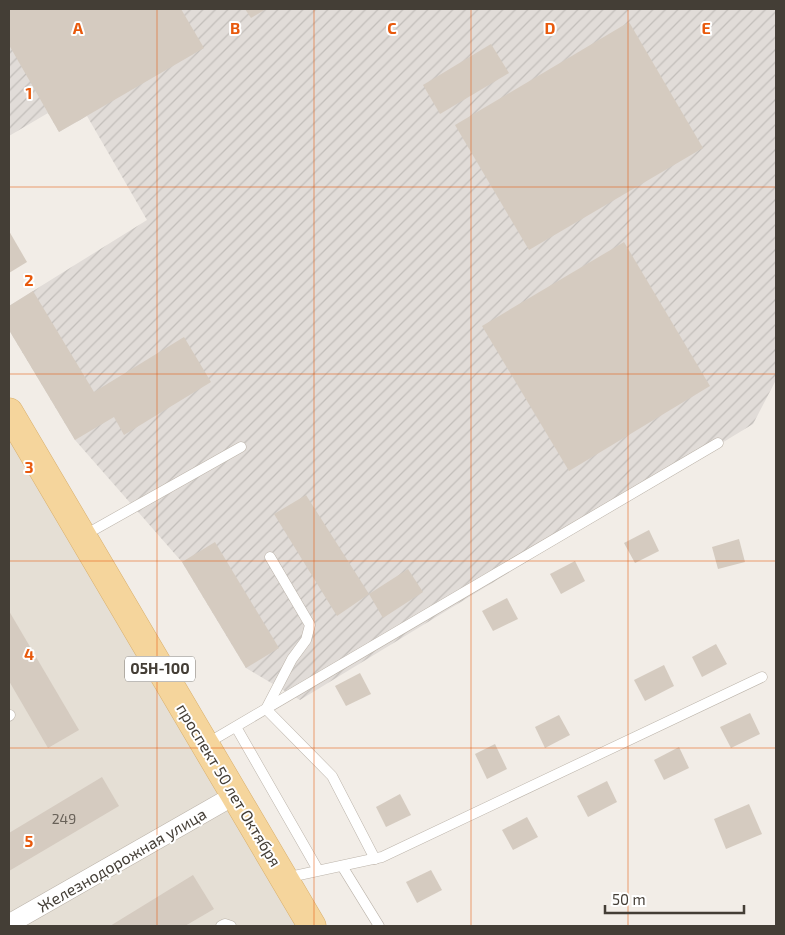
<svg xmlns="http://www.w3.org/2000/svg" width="785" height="935" font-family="'Exo 2',sans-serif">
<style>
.residential{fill:#e5dfd5}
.industrial{fill:url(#industrial-furrows)}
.building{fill:#d5cbc0}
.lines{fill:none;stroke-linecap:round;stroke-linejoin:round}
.service-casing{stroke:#bcb4aa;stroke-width:11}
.minor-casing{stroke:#bcb4aa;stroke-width:20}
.primary-casing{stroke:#d9b06d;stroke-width:29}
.service{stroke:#fff;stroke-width:10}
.minor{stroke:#fff;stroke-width:19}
.primary{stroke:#f5d59c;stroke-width:28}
.grid{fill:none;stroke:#e8590c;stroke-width:1;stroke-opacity:0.55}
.labels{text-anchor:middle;stroke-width:4;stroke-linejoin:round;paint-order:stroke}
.number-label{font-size:14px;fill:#686158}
.shield{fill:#fff;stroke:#7c7872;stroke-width:1}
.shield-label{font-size:15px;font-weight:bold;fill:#443e36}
.street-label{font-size:16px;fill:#443e36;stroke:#fff}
.grid-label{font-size:16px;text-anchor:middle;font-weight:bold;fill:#e8590c;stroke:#fff;stroke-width:4;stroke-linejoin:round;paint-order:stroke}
</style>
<defs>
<pattern id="industrial-furrows" width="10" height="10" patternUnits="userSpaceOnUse" patternTransform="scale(1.25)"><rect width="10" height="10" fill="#e1dcd8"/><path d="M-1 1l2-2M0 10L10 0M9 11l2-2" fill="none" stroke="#c2beba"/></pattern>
</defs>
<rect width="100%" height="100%" fill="#f2ede7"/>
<polygon class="residential" points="9,420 303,926 9,926"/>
<polygon class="industrial" points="9,9 776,9 776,380 753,424 300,700 246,668 182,562 75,440 9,330 9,306 147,220 87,116 59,132 48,113 9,136"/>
<g class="building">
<polygon points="9,9 181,9 204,48 59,132 9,45"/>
<polygon points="245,9 266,9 251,18"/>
<polygon points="629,22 703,148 529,250 455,125"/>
<polygon points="491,44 509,73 440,114 423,85"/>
<polygon points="9,231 27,262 9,273"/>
<polygon points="624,242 710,386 569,471 482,326"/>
<polygon points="33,291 94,392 184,337 211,382 124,435 114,417 75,440 9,330 9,306"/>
<polygon points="306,495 369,594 408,569 423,592 383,618 369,594 337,616 274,514"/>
<polygon points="649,530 659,551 635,563 624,543"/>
<polygon points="739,539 745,562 718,569 712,547"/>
<polygon points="215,542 279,648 246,668 182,562"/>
<polygon points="575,561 585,581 561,594 550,574"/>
<polygon points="507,598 518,619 493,631 482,611"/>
<polygon points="9,611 79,730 48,748 9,681"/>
<polygon points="716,644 727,664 702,677 692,657"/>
<polygon points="664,665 674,686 645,701 634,680"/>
<polygon points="360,673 371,694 346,706 335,686"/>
<polygon points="750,713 760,734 731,748 720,727"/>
<polygon points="559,715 570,735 545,748 535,727"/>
<polygon points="495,744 507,769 487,779 475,754"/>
<polygon points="679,747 689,768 664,780 654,760"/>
<polygon points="102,777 119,806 9,871 9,833"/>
<polygon points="607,781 617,802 588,817 577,796"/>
<polygon points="400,794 411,815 386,827 376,807"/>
<polygon points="749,804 762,834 726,849 714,819"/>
<polygon points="527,817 538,837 513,850 502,830"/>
<polygon points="431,870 442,890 417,903 406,882"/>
<polygon points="193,875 214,909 185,926 110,926"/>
</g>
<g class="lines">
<g class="service-casing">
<g id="service">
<polyline points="83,536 241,447"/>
<polyline points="270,557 310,625 306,640 292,659 266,709 332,776 375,859"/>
<polyline points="9,716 10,715"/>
<polyline points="236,727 318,870"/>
<polyline points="206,744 718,443"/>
<polyline points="342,866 379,926"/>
<polyline points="285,878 382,857 762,677"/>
<polyline points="221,926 225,924 231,926"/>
</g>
</g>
<g class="minor-casing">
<polyline id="minor" points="9,924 235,795"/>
</g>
<g class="primary-casing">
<polyline id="primary" points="9,412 312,926"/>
</g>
<use href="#service" class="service"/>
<use href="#minor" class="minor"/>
<use href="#primary" class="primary"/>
</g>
<path class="grid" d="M157,9V926M314,9V926M471,9V926M628,9V926M9,187H776M9,374H776M9,561H776M9,748H776"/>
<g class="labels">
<g class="number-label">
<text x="64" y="824">249</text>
</g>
<rect class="shield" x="125" y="656.5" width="70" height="25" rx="4"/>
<g class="shield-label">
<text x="160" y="674">05Н-100</text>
</g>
<g class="street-label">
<text transform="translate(229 785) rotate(59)" y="6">проспект 50 лет Октября</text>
<text transform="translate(122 860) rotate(-30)" y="6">Железнодорожная улица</text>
</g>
</g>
<g class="grid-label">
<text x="78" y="34">A</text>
<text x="235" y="34">B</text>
<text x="392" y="34">C</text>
<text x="550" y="34">D</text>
<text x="706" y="34">E</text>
<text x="29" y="99">1</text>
<text x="29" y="286">2</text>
<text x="29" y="473">3</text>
<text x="29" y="660">4</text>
<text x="29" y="847">5</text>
</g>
<rect width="785" height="935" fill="none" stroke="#443e36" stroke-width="20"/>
<path d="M605 905v8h139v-8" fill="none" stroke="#443e36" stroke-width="2.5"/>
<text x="612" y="905" font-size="15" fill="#443e36" stroke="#ffffff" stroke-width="4" paint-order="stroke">50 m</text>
</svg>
